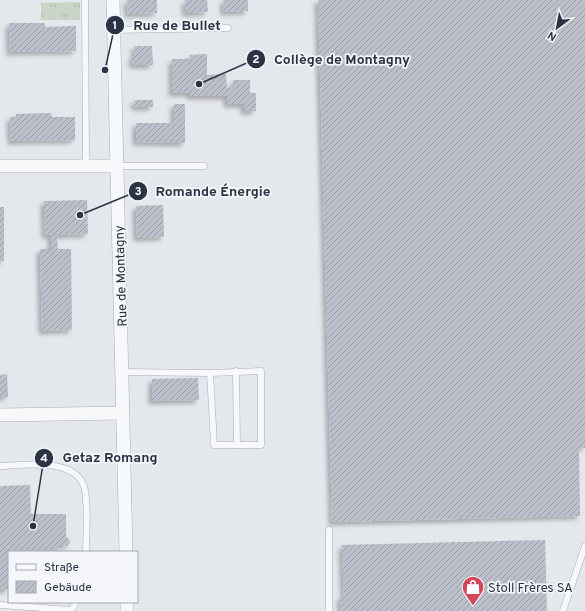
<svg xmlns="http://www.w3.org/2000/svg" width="585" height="611" font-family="Overpass,sans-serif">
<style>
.grass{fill:url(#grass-tufts)}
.building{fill:url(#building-hatch);filter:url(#shadow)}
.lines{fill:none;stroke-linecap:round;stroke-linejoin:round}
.lane-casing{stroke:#a9aeb7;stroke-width:7}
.street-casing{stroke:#a9aeb7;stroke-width:14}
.lane{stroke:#f7f8fa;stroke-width:6}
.street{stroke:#f7f8fa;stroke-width:13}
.labels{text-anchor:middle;stroke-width:3.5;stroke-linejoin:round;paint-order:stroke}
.street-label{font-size:13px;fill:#2b3445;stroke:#f4f6f9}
.poi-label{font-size:13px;fill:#2b3445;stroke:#f4f6f9;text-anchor:start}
.leader{fill:none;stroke:#2b3445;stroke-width:1.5}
.callout-dot{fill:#2b3445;stroke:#f4f6f9;stroke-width:1.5}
.mark-label{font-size:12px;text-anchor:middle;font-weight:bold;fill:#fff}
.callout-label{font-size:14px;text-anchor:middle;font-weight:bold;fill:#2b3445;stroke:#f4f6f9;stroke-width:3.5;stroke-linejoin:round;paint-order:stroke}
</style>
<defs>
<pattern id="grass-tufts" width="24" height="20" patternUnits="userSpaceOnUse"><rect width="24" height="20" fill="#c9d6c5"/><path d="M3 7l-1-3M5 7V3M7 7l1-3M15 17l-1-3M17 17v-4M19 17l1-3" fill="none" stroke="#adb8ab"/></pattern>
<pattern id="building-hatch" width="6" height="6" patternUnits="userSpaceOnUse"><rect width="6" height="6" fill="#bbc0ca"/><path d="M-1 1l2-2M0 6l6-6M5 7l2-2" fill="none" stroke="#989da6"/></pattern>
<filter id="shadow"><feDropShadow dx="-3.5" dy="3.5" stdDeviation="2" flood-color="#0004"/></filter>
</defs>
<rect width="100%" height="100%" fill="#e4e7ec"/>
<polygon class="grass" points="80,2 80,20 41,20 41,3"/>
<g class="building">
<polygon points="127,0 157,0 157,13 128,14"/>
<polygon points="185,0 207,0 208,12 186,13"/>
<polygon points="223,0 248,0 248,11 224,12"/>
<polygon points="318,0 585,0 585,448 579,448 580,516 332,522"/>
<polygon points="9,23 45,23 45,27 76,26 76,51 10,52"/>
<polygon points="134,46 152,46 153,65 133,65 132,56 135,56"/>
<polygon points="207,54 207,75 226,74 227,88 233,87 233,80 250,80 250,93 256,93 256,111 244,111 244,104 227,104 227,96 190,96 190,93 172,93 172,59 190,59 190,55"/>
<polygon points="134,100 153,100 153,107 135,107"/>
<polygon points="174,104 185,104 185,143 136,142 136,123 174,123"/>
<polygon points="51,113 52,117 75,117 75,140 11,141 10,117 16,117 16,114"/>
<polygon points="87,200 88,234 57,235 58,249 71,249 72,330 42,331 40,249 51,249 51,235 45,235 44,201"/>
<polygon points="163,205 164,237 137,238 136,206"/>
<rect x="0" y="207" width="4" height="54"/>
<polygon points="7,374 8,397 0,397 0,375"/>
<polygon points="198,378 199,400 152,401 152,379"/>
<polygon points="30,485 31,514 66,514 66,537 69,539 70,542 67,546 62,545 57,545 57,552 9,552 9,589 0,590 0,486"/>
<polygon points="545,540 547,611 341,611 340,597 344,597 342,545"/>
</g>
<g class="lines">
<g class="lane-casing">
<g id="lane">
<polyline points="85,0 86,159"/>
<polyline points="114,30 228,28"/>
<polyline points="117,166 204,166"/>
<polyline points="236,371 237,445"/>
<polyline points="122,372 210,373 261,371 261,445 214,445 210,373"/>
<path d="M0,466C24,465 71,458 83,484C89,495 86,538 86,552"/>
<polyline points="329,530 329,611"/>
<polyline points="0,605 71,610"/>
<polyline points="71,611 76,602"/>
<polyline points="563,611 585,546"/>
</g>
</g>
<g class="street-casing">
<g id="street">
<polyline points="113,0 126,552"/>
<polyline points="0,166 117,166"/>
<polyline points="0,415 123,413"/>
<polyline points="127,611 127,602"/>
</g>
</g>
<use href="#lane" class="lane"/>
<use href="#street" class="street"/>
</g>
<defs>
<g id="shop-pin" transform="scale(1.15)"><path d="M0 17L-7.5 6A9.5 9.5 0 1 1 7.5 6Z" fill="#d1495b" stroke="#f4f6f9"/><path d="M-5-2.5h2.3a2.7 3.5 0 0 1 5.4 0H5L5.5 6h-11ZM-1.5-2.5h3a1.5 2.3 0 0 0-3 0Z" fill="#fff"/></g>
</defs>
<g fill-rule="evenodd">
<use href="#shop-pin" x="473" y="587"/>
</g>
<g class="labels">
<g class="street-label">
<text transform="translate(120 276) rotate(-92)" y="5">Rue de Montagny</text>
</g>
<g class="poi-label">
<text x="488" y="592">Stoll Frères SA</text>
</g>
</g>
<path class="leader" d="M105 70L115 25M199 84L256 59M80 215L138 191M33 526L44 458"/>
<g class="callout-dot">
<circle cx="105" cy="70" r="4"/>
<circle cx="199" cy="84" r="4"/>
<circle cx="80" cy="215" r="4"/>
<circle cx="33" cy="526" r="4"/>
<circle cx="115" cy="25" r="10"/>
<circle cx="256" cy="59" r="10"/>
<circle cx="138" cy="191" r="10"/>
<circle cx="44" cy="458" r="10"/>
</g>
<g class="mark-label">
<text x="115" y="29">1</text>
<text x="256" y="63">2</text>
<text x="138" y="195">3</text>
<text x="44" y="462">4</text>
</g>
<g class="callout-label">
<text x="177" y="30">Rue de Bullet</text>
<text x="342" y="64">Collège de Montagny</text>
<text x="213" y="196">Romande Énergie</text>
<text x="110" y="462">Getaz Romang</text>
</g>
<rect x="8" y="551" width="130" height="52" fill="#f4f6f9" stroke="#a4a8b1"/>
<rect x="16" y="564" width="20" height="6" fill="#f7f8fa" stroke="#a4a8b1"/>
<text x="44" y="571" font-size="12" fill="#2b3445">Straße</text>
<rect x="16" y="581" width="20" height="12" fill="url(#building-hatch)" stroke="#a4a8b1"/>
<text x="44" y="591" font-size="12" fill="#2b3445">Gebäude</text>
<g transform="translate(557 28) rotate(212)" stroke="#f4f6f9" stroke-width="3" paint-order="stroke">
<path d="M0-3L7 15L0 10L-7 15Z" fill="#2b3445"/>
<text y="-6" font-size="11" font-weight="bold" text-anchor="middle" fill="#2b3445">N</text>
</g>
</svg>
